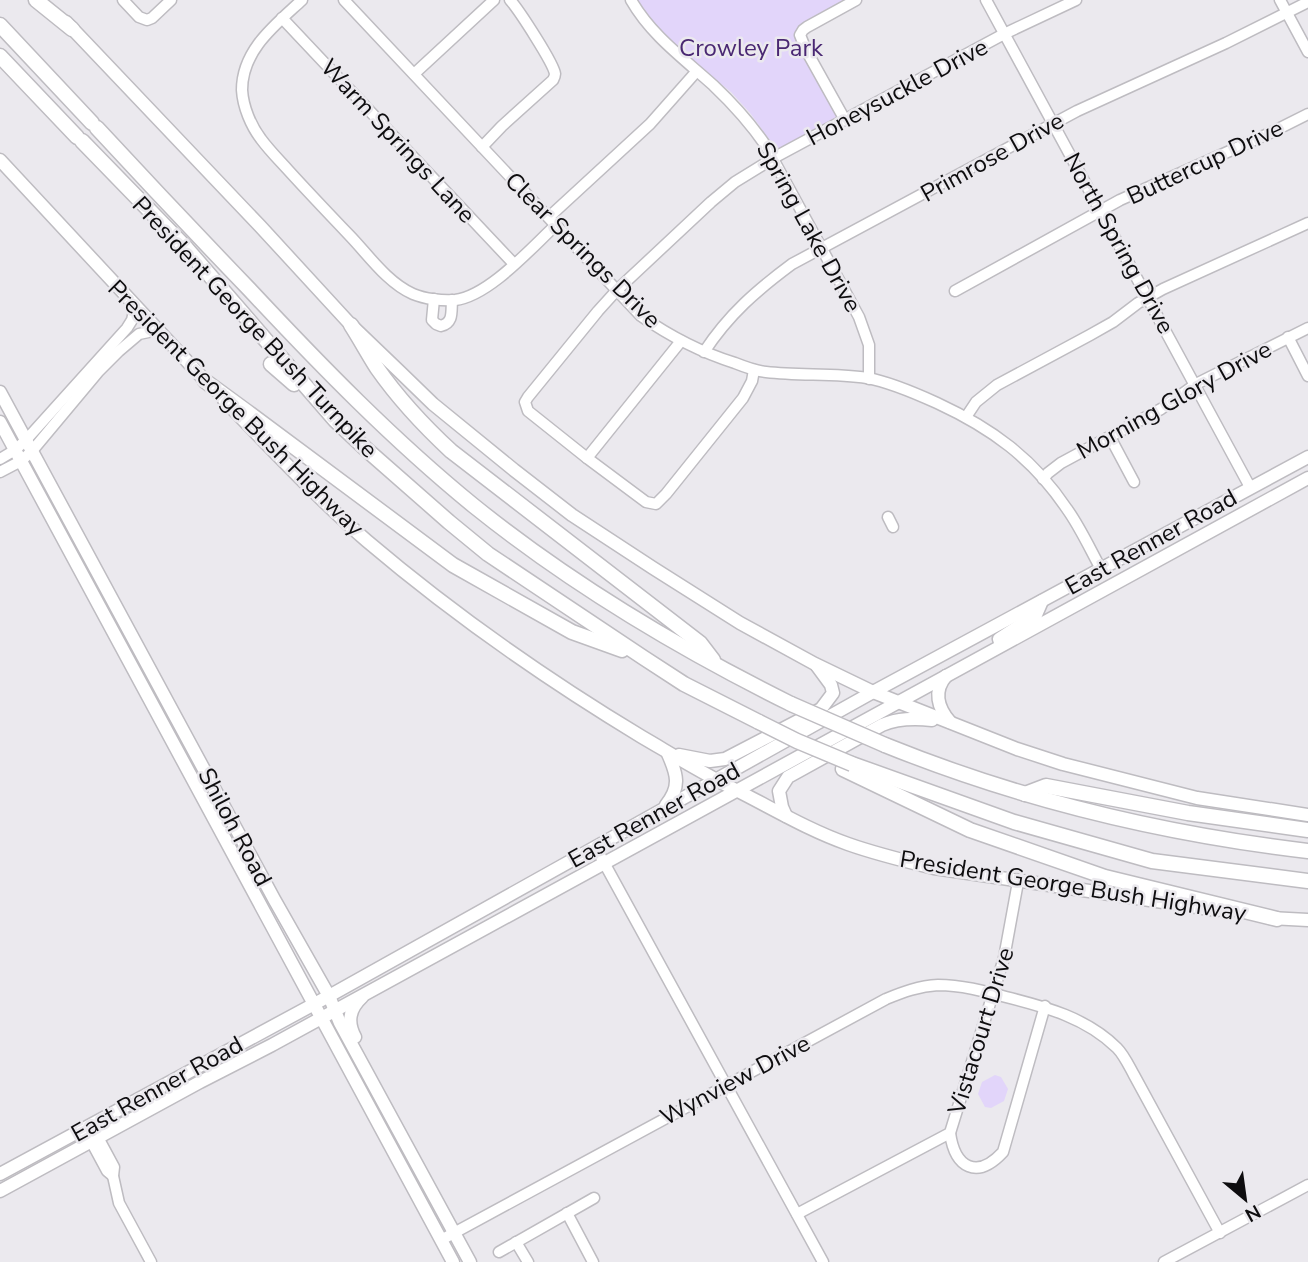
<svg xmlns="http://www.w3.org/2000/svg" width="1308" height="1262" font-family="'Nunito Sans',sans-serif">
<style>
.green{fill:#e2d5fa}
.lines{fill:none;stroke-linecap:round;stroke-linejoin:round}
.minor-casing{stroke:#bebcc1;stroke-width:13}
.major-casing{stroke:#bebcc1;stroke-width:15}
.highway-casing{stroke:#bebcc1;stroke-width:17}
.minor{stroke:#fff;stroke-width:10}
.major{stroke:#fff;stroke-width:12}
.highway{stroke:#fff;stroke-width:14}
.highway-bridge-casing{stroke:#bebcc1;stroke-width:17;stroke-linecap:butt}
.highway-bridge{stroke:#fff;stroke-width:14}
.labels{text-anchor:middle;stroke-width:5;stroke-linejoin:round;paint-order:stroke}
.park-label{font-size:24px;fill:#4a2873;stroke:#ebe9ee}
.street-label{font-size:24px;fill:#0e0d0f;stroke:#ebe9ee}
</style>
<rect width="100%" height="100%" fill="#ebe9ee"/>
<g class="green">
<polygon points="637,0 847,0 801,26 799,43 837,118 777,150 750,113 731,92 667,40"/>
<polygon points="995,1075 1001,1077 1008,1089 1004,1101 991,1108 985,1107 978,1094 982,1082"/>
</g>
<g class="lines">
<g class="minor-casing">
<g id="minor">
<polyline points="123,0 139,17 147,20 152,18 171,0"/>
<path d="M302,0C275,25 242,50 242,90C243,107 251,126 261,139C269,150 280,161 289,171C309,193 330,215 351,237C369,256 388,283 413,294C425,299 442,301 455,300C489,296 531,248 556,225"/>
<path d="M344,0L641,316C671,337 700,352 735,363C745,367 756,371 766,372C800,376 833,373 867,378C890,382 915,393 937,403C991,428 1033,458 1067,509C1080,527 1090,549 1101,569"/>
<path d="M631,0C651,35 683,58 713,85C732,103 751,124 766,146L859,317L869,345V379"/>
<polyline points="986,0 1250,487"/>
<polyline points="1280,0 1308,52"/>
<polyline points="282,18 514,264"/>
<polyline points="414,74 494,0"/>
<polyline points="845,120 806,50 800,35 803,30 807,27 856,0"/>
<path d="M482,147L502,126L553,80C554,78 555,76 555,74C554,64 519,10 510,0"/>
<polyline points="549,217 650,124 696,72"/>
<polyline points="955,291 1120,200 1270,133 1308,114"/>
<path d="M434,299L432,320L436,324L441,326C454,323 451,311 452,300"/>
<polyline points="1288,337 1308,376"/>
<path d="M704,352C729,314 757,290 792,264L1077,111L1226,43L1308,2"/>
<polyline points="754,370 752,381 743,398 666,494 656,504 646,502 587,458 528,411 525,402 528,397 598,311 617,290 711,202 735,182 779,155 1004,34 1076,0"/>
<polyline points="966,417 976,402 997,385 1090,335 1113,322 1138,303 1163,289 1308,223"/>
<polyline points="1110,437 1134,482"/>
<polyline points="587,458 681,341"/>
<polyline points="0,459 15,450 26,440 127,328 132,320 135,307"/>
<polyline points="0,472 21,461 32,451 98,372 119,351 139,334 158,330"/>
<polyline points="1043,479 1048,473 1061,463 1161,409 1196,384 1308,328"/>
<polyline points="888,517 893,527"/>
<polyline points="596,848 823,1262"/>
<path d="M950,1133C955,1168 977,1180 1003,1152L1045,1006"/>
<polyline points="95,1139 100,1141 114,1167 113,1176 119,1203 151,1262"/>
<polyline points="95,1139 93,1145 107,1171 113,1176"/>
<polyline points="567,1213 593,1262"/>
<polyline points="797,1214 950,1133 1004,958 1018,882"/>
<path d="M441,1240L886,999C903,992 919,986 938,985C961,985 984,991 1006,997C1046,1007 1087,1018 1117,1048C1124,1055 1129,1066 1134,1075L1220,1233"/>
<polyline points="516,1242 528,1262"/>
<polyline points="499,1252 594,1198"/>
<polyline points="1164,1262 1308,1185"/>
</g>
</g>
<g class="major-casing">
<g id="major">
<polyline points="66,22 260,226 351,325 400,372 433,404 514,470 572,515 653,568 740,623 815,664 873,692 1017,749 1063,764 1197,798 1308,815"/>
<polyline points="0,160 211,387"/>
<polyline points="0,392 274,899 329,996 340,1023 470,1262"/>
<path d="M224,400C271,448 316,497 367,541C453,614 546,679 642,737C673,755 702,773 734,789C772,808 808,830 848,844C876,854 905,861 934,868L1217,910"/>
<polyline points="0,422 453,1262"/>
<polyline points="1000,642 999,639 1036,615 1042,601"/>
<path d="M946,676C933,691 938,708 950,722"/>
<polyline points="679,755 710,761 725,759 821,709 833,693 831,685 817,666"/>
<path d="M666,805C681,787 677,774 668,754"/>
<path d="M786,816L782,807L779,791L788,777L882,725C898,718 914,718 932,720"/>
<polyline points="1270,918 1308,920"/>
<path d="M355,1037C347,1022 349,1009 362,997"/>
<polyline points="0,1174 329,996 873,692 1308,457"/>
<polyline points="0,1191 200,1082 272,1045 1308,478"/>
</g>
</g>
<g class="highway-casing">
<g id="highway">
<polyline points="36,0 72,29"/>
<polyline points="0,25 92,123"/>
<polyline points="0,56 77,137"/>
<path d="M97,128C147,182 198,236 249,289C320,365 393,440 474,506C571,584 680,649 791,704"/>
<polyline points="82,141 187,249 335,420 367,450 449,522 488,554 644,658 684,684 759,722"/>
<path d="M351,325C360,339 368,354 377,368C398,398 424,426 451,451L700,643L713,660"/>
<polyline points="271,364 294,384"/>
<polyline points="205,381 246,411 453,565 572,632 622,650"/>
<path d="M885,745C1021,800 1163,834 1308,851"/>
<polyline points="852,764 1014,822 1152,861 1308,881"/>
<polyline points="843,769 970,830 1105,877 1277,919"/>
<polyline points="1025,794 1046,786 1188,813 1308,830"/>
</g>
</g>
<use href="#minor" class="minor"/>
<use href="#major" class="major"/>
<use href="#highway" class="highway"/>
<g class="highway-bridge-casing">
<g id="highway-bridge">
<polyline points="791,704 885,745"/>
<polyline points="759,722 797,741 852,764"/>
</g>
</g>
<use href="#highway-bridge" class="highway-bridge"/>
</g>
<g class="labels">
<g class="park-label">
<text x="751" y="56">Crowley Park</text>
</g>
<g class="street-label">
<text transform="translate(897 92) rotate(-28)" y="8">Honeysuckle Drive</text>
<text transform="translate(398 141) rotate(47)" y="8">Warm Springs Lane</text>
<text transform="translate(992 157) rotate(-29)" y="8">Primrose Drive</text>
<text transform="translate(1205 162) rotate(-25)" y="8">Buttercup Drive</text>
<text transform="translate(809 227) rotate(61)" y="8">Spring Lake Drive</text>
<text transform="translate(1119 243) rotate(61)" y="8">North Spring Drive</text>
<text transform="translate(583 250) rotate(45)" y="8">Clear Springs Drive</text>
<text transform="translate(255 327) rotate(47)" y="8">President George Bush Turnpike</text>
<text transform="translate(1174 400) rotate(-29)" y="8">Morning Glory Drive</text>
<text transform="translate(236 408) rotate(45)" y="8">President George Bush Highway</text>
<text transform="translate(1151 542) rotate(-29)" y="8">East Renner Road</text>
<text transform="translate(654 815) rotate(-29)" y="8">East Renner Road</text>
<text transform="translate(235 827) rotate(62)" y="8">Shiloh Road</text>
<text transform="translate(1073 886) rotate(9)" y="8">President George Bush Highway</text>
<text transform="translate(981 1031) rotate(-73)" y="8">Vistacourt Drive</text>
<text transform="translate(735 1080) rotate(-28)" y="8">Wynview Drive</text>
<text transform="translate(157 1089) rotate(-29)" y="8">East Renner Road</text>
</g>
</g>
<g transform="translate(1245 1199) rotate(151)" stroke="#ebe9ee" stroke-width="5" paint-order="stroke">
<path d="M0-5L12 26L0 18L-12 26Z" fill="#0e0d0f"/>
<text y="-10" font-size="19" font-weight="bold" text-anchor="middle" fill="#0e0d0f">N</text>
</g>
</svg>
